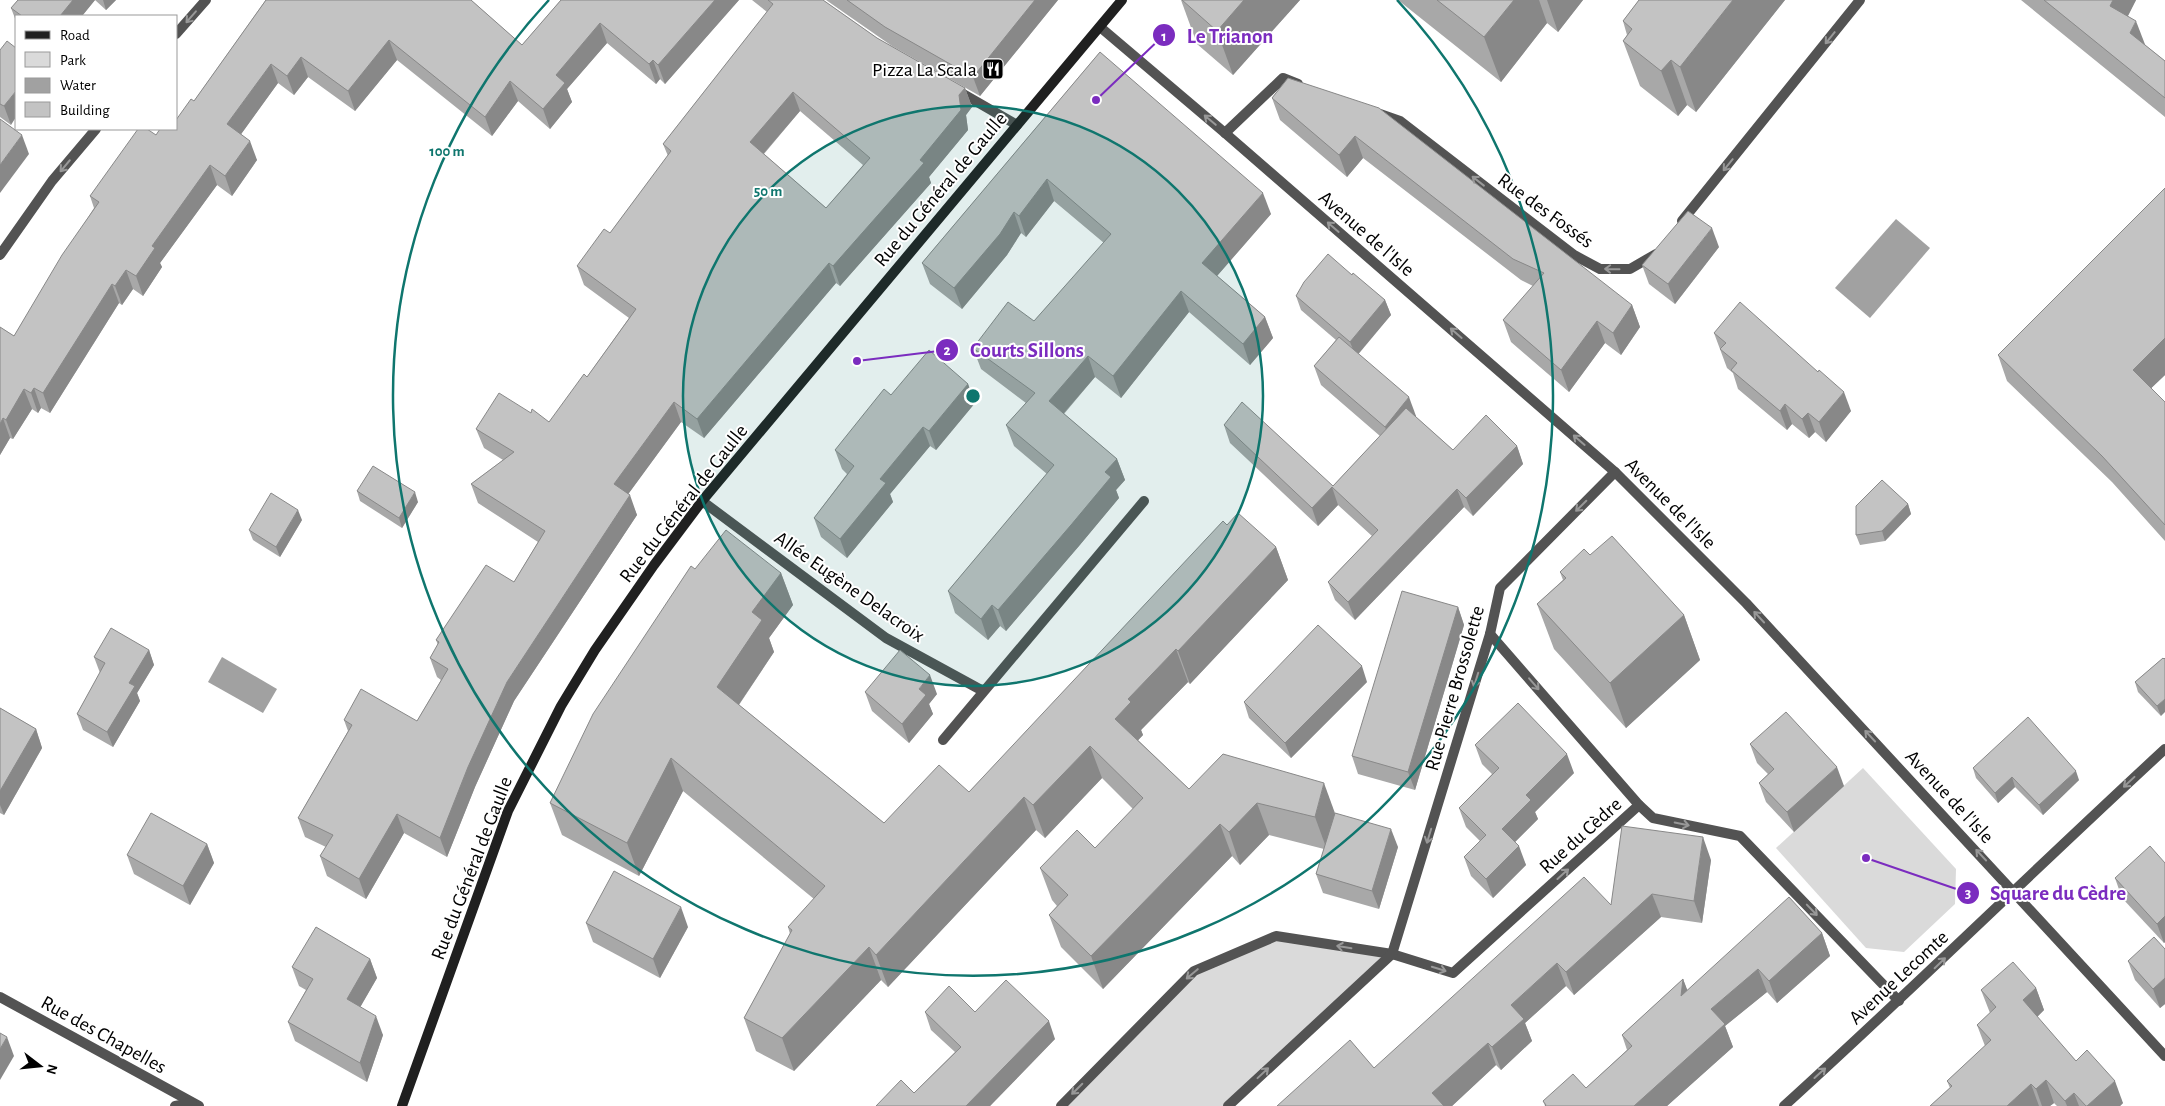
<svg xmlns="http://www.w3.org/2000/svg" width="2165" height="1106" font-family="'Alegreya Sans',sans-serif">
<style>
.green{fill:#dadada}
.water{fill:#a1a1a1}
.lines{fill:none;stroke-linecap:round;stroke-linejoin:round}
.service{stroke:#535353;stroke-width:10}
.minor{stroke:#535353;stroke-width:10}
.secondary{stroke:#202020;stroke-width:10}
.wall{fill:#a8a8a8;fill-rule:evenodd}
.shaded-wall{fill:#888}
.building{fill:#c3c3c3;stroke:#888;fill-rule:evenodd}
.oneway{stroke:#989898}
.ring{fill:none;stroke:#0f766e;stroke-width:2.5}
.labels{text-anchor:middle;stroke-width:4;stroke-linejoin:round;paint-order:stroke}
.poi-label{font-size:20px;fill:#000;stroke:#fff;text-anchor:end}
.street-label{font-size:20px;fill:#000;stroke:#fff}
.centre{fill:#0f766e;stroke:#fff;stroke-width:2.5}
.ring-label{font-size:15px;text-anchor:middle;font-weight:bold;fill:#0f766e;stroke:#fff;stroke-width:4;stroke-linejoin:round;paint-order:stroke}
.leader{fill:none;stroke:#7b2cbf;stroke-width:2}
.callout-dot{fill:#7b2cbf;stroke:#fff;stroke-width:2}
.mark-label{font-size:15px;text-anchor:middle;font-weight:bold;fill:#fff}
.callout-label{font-size:21px;text-anchor:middle;font-weight:bold;fill:#7b2cbf;stroke:#fff;stroke-width:4;stroke-linejoin:round;paint-order:stroke}
</style>
<rect width="100%" height="100%" fill="#fff"/>
<g class="green">
<polygon points="1863,768 1956,869 1955,904 1904,952 1866,948 1776,848"/>
<polygon points="1276,936 1392,954 1228,1106 1061,1106 1194,971"/>
</g>
<g class="water">
<polygon points="1896,219 1930,248 1870,318 1835,288"/>
<polygon points="222,657 277,689 263,713 208,682"/>
</g>
<g class="lines">
<g class="service">
<polyline points="702,501 886,638 983,691"/>
<polyline points="943,740 1144,501"/>
</g>
<g class="minor">
<polyline points="1100,27 1225,133 1615,472 1746,603 2165,1056"/>
<polyline points="176,34 206,0"/>
<polyline points="958,91 1017,125"/>
<polyline points="1380,114 1400,121 1574,255 1600,269 1630,269 1656,254"/>
<polyline points="1225,133 1283,78 1298,84"/>
<polyline points="1682,221 1860,0"/>
<polyline points="0,255 52,181 96,129"/>
<polyline points="1490,634 1639,805 1653,818 1740,836 1899,1001"/>
<polyline points="0,997 199,1106"/>
<polyline points="175,1106 192,1103"/>
<polyline points="1061,1106 1194,971 1276,936 1392,954 1453,973 1639,805"/>
<polyline points="1228,1106 1392,954 1490,634 1500,588 1615,472"/>
<path d="M1784,1106C1913,989 2037,867 2165,749"/>
</g>
<polyline class="secondary" points="402,1106 508,811 561,706 595,650 654,565 702,501 1122,0"/>
</g>
<g class="wall">
<polygon points="18,0 116,0 106,10 95,0 82,16 16,16 16,21 11,8"/>
<polygon points="265,0 471,0 522,45 561,0 739,0 665,84 660,79 656,84 607,43 567,89 572,102 550,129 518,101 492,136 397,60 355,111 308,77 294,95 278,83 241,134 257,160 232,196 217,185 160,263 162,267 143,296 133,289 122,305 119,303 50,413 41,408 38,413 32,409 13,439 10,438 0,455 0,327 14,336 94,208 90,196 156,135 176,129 194,101 265,1"/>
<path d="M752,0H823L877,38L965,88L972,107L966,115L968,130L929,177L931,183L840,286L836,283L704,438L681,422L628,494L637,515L514,701L475,787L447,857L404,833L366,899L327,876L320,856L326,847L305,837L298,818L348,731L344,720L417,721L441,680L437,677L430,658L438,645L436,640L514,582L538,542L478,503L471,484L503,460L484,448L476,429L531,413L549,422L587,377L629,318L584,285L577,266L610,233L668,156L663,144L767,12ZM800,111L863,165L826,208L764,154Z"/>
<polygon points="826,0 1058,0 980,96 892,46"/>
<polygon points="1181,0 1300,0 1233,75 1197,44"/>
<polygon points="1398,0 1583,0 1558,32 1547,23 1501,82"/>
<polygon points="1639,0 1785,0 1696,112 1687,105 1678,116 1640,86 1623,41 1627,35 1623,21"/>
<polygon points="2021,0 2136,0 2128,16 2145,45 2165,61 2165,117"/>
<polygon points="0,50 11,125 0,117"/>
<polygon points="1100,52 1271,214 1217,276 1265,317 1273,338 1250,365 1189,312 1121,398 1095,377 1064,414 1117,459 1125,480 1116,490 1119,498 1079,546 1006,631 1000,626 988,640 955,613 948,591 1047,474 1014,446 1006,425 1026,403 981,369 973,348 1034,321 1104,243 1054,201 1026,237 1021,233 1007,255 962,309 930,284 922,263"/>
<polygon points="1288,78 1632,305 1640,327 1621,355 1605,343 1569,392 1511,342 1503,320 1533,286 1521,280 1363,158 1347,177 1280,120 1272,98"/>
<polygon points="2165,188 2165,375 2151,388 2165,402 2165,541 2112,482 2007,381 1998,355"/>
<polygon points="1719,247 1675,304 1649,284 1642,265"/>
<polygon points="1352,275 1385,300 1391,315 1358,353 1416,416 1416,417 1453,450 1517,446 1523,464 1473,516 1464,507 1355,620 1335,600 1328,582 1372,536 1338,505 1318,526 1230,443 1224,425 1333,486 1380,436 1321,385 1314,366 1336,340 1301,310 1296,296"/>
<polygon points="1714,333 1851,411 1826,442 1815,432 1809,438 1792,424 1787,430 1738,389 1733,373 1727,368"/>
<polygon points="968,384 975,403 936,450 930,446 890,494 893,502 847,558 821,537 814,518 847,474 842,469 835,450"/>
<polygon points="357,491 418,502 402,528 360,501"/>
<polygon points="1908,504 1911,514 1885,541 1860,545 1856,535"/>
<polygon points="302,520 280,557 253,540 249,530"/>
<polygon points="1227,525 1276,547 1288,580 1190,684 1188,682 1141,730 1143,735 1138,740 1189,789 1335,813 1398,847 1379,909 1323,893 1316,874 1324,849 1269,835 1240,865 1232,856 1103,989 1061,947 1049,915 1057,906 1052,900 1040,868 1095,848 1133,809 1102,778 1045,838 1036,830 888,987 881,980 794,1071 756,1051 744,1018 790,934 788,927 814,899 683,791 639,876 562,835 550,803 781,573 793,605 769,638 774,652 739,705 884,823 969,792"/>
<polygon points="1560,572 1684,615 1700,660 1626,728 1554,649 1537,604 1563,580"/>
<polygon points="1458,607 1464,625 1415,790 1358,774 1352,756"/>
<polygon points="149,650 154,665 137,693 140,701 113,747 83,730 77,714 100,673 94,657"/>
<polygon points="2163,658 2161,716 2138,692 2135,682"/>
<polygon points="1367,682 1291,758 1249,718 1244,702"/>
<polygon points="865,692 937,694 929,704 933,714 909,743 872,711"/>
<polygon points="0,708 36,729 42,748 4,815 0,813"/>
<polygon points="1750,744 1844,786 1794,832 1766,802 1759,783 1768,774 1757,763"/>
<polygon points="1475,745 1574,773 1535,812 1538,819 1515,842 1526,865 1493,898 1471,876 1464,857 1480,841 1466,827 1459,808 1492,774 1482,764"/>
<polygon points="1973,768 2079,780 2043,815 2015,787 1998,803 1976,778"/>
<polygon points="207,844 214,863 190,905 134,874 127,855"/>
<polygon points="1711,860 1702,923 1661,917 1574,995 1566,986 1525,1023 1532,1041 1501,1070 1496,1065 1452,1106 1277,1106 1374,1068 1611,905"/>
<polygon points="2165,863 2165,942 2164,943 2122,898 2115,878"/>
<polygon points="586,923 688,927 660,978 593,942"/>
<polygon points="1822,933 1830,956 1777,1003 1767,992 1725,1026 1733,1047 1667,1106 1545,1106 1543,1101 1586,1088 1627,1050 1622,1035 1683,979 1687,990"/>
<polygon points="2165,949 2165,1004 2160,1008 2135,980 2128,961"/>
<polygon points="370,959 377,978 360,1007 383,1035 367,1082 295,1041 288,1022 306,990 299,986 292,967"/>
<polygon points="2036,988 2044,1010 2037,1017 2076,1061 2123,1103 2120,1106 2057,1106 2054,1103 2050,1106 1930,1106 1950,1088 1947,1081 1985,1046 1977,1025 1990,1013 1981,990"/>
<polygon points="925,1012 975,1012 1055,1039 990,1106 876,1106 914,1093 955,1052 931,1030"/>
</g>
<g class="shaded-wall">
<polygon points="73,0 95,0 82,16 60,16"/>
<polygon points="103,0 116,0 106,10"/>
<polygon points="715,0 739,0 665,84 658,65"/>
<polygon points="1035,0 1058,0 980,96 973,77"/>
<polygon points="1244,0 1300,0 1233,75 1217,31"/>
<polygon points="1514,0 1539,0 1547,23 1501,82 1484,37"/>
<polygon points="1547,0 1583,0 1558,32"/>
<polygon points="1733,0 1785,0 1696,112 1680,67"/>
<polygon points="2113,0 2136,0 2119,33 2110,6"/>
<polygon points="2136,21 2146,47 2130,33"/>
<polygon points="600,23 607,43 567,89 572,102 550,129 543,109 556,75"/>
<polygon points="389,40 397,60 355,111 348,91"/>
<polygon points="301,57 308,77 294,95 287,76"/>
<polygon points="653,60 660,79 656,84 649,64"/>
<polygon points="1671,60 1687,105 1678,116 1661,71"/>
<polygon points="271,64 278,83 234,144 227,124"/>
<polygon points="510,81 518,101 492,136 485,117"/>
<polygon points="965,88 972,107 966,115 968,130 929,177 931,183 840,286 833,266 920,160 959,95"/>
<polygon points="16,91 16,117 11,125 4,106"/>
<polygon points="793,92 800,111 757,161 750,142"/>
<polygon points="22,135 29,154 0,193 0,165"/>
<polygon points="1355,136 1363,158 1347,177 1339,155"/>
<polygon points="250,141 257,160 232,196 225,176"/>
<polygon points="210,165 217,185 160,263 162,267 143,296 136,276 152,246"/>
<polygon points="1047,179 1054,201 1026,237 1019,216"/>
<polygon points="1263,193 1271,214 1210,284 1202,263"/>
<polygon points="1014,212 1021,233 1007,255 962,309 954,288"/>
<polygon points="1712,228 1719,247 1675,304 1668,284"/>
<polygon points="829,263 836,283 704,438 697,419"/>
<polygon points="126,270 133,289 122,305 115,286"/>
<polygon points="112,284 119,303 50,413 43,393"/>
<polygon points="1181,291 1189,312 1121,398 1113,376"/>
<polygon points="1385,300 1391,315 1356,357 1350,342"/>
<polygon points="1632,305 1640,327 1621,355 1613,333"/>
<polygon points="1265,317 1273,338 1250,365 1243,344"/>
<polygon points="1597,321 1605,343 1569,392 1561,370"/>
<polygon points="2165,338 2165,375 2142,397 2133,370"/>
<polygon points="1088,356 1095,377 1056,422 1049,401"/>
<polygon points="968,384 975,403 936,450 929,431"/>
<polygon points="34,388 41,408 38,413 31,393"/>
<polygon points="24,389 32,409 13,439 6,420"/>
<polygon points="1844,392 1851,411 1826,442 1819,422"/>
<polygon points="1409,397 1416,416 1392,446 1385,427"/>
<polygon points="674,402 681,422 621,504 614,484"/>
<polygon points="1785,404 1792,424 1787,430 1780,411"/>
<polygon points="1808,413 1815,432 1809,438 1802,419"/>
<polygon points="3,418 10,438 0,455 0,424"/>
<polygon points="923,427 930,446 890,494 893,502 847,558 840,539 880,479"/>
<polygon points="1517,446 1523,464 1473,516 1466,498"/>
<polygon points="1117,459 1125,480 1116,490 1119,498 1079,546 1006,631 998,610 1105,472"/>
<polygon points="1332,487 1338,505 1318,526 1312,508"/>
<polygon points="1457,489 1464,507 1355,620 1348,602"/>
<polygon points="415,492 418,502 402,528 399,518"/>
<polygon points="630,495 637,515 514,701 475,787 447,857 440,838 468,767 507,682"/>
<polygon points="1908,504 1911,514 1885,541 1882,531"/>
<polygon points="298,510 302,520 280,557 276,547"/>
<polygon points="1276,547 1288,580 1190,684 1178,651"/>
<polygon points="781,573 793,605 769,638 774,652 729,719 717,687 752,612"/>
<polygon points="992,605 1000,626 988,640 981,619"/>
<polygon points="1458,607 1464,625 1415,790 1408,772"/>
<polygon points="1684,615 1700,660 1626,728 1610,683"/>
<polygon points="1176,649 1188,682 1141,730 1143,735 1127,752 1115,719 1128,699"/>
<polygon points="149,650 154,665 137,693 140,701 113,747 107,732 129,683"/>
<polygon points="1362,666 1367,682 1291,758 1285,743"/>
<polygon points="930,675 937,694 929,704 933,714 909,743 902,724 919,689"/>
<polygon points="2165,699 2165,712 2161,716 2157,706"/>
<polygon points="36,729 42,748 4,815 0,805 0,791"/>
<polygon points="1090,746 1102,778 1045,838 1033,805"/>
<polygon points="1567,754 1574,773 1535,812 1538,819 1509,848 1502,829 1526,795"/>
<polygon points="671,758 683,791 639,876 627,843"/>
<polygon points="1837,767 1844,786 1794,832 1787,812"/>
<polygon points="2076,771 2079,780 2043,815 2039,805"/>
<polygon points="2012,777 2015,787 1998,803 1995,793"/>
<polygon points="1324,783 1336,816 1327,850 1315,817"/>
<polygon points="1024,797 1036,830 888,987 876,955"/>
<polygon points="1257,803 1269,835 1240,865 1229,832"/>
<polygon points="397,814 404,833 366,899 359,879"/>
<polygon points="1220,824 1232,856 1103,989 1091,956"/>
<polygon points="1391,829 1398,847 1379,909 1372,891"/>
<polygon points="1703,837 1711,860 1702,923 1694,901"/>
<polygon points="207,844 214,863 190,905 183,886"/>
<polygon points="1519,846 1526,865 1493,898 1486,879"/>
<polygon points="1652,894 1661,917 1574,995 1566,972"/>
<polygon points="681,907 688,927 660,978 653,959"/>
<polygon points="2165,916 2165,942 2164,943 2157,924"/>
<polygon points="1822,933 1830,956 1777,1003 1769,981"/>
<polygon points="869,947 881,980 794,1071 782,1038"/>
<polygon points="370,959 377,978 354,1018 347,999"/>
<polygon points="1557,963 1566,986 1525,1023 1532,1041 1501,1070 1492,1047 1511,1005"/>
<polygon points="1758,969 1767,992 1725,1026 1733,1047 1667,1106 1634,1106 1711,1009"/>
<polygon points="2165,978 2165,1004 2160,1008 2153,989"/>
<polygon points="1683,979 1692,1002 1681,996"/>
<polygon points="2036,988 2044,1010 2031,1023 2023,1000"/>
<polygon points="376,1016 383,1035 367,1082 360,1063"/>
<polygon points="1049,1021 1055,1039 990,1106 966,1106"/>
<polygon points="7,1037 14,1056 0,1080 0,1049"/>
<polygon points="1488,1043 1496,1065 1452,1106 1437,1106 1432,1093"/>
<polygon points="2046,1080 2054,1103 2050,1106 2042,1106 2036,1089"/>
<polygon points="2115,1081 2123,1103 2120,1106 2087,1106"/>
<polygon points="2031,1084 2039,1106 2007,1106"/>
<polygon points="2074,1093 2079,1106 2067,1106 2065,1101"/>
</g>
<g class="building">
<polygon points="18,0 73,0 60,16 22,16 11,8"/>
<polygon points="266,0 471,0 522,45 561,0 715,0 658,65 653,60 649,64 600,23 556,75 565,83 543,109 510,81 485,117 389,40 348,91 301,57 287,76 271,64 227,124 250,141 225,176 210,165 152,246 155,248 136,276 126,270 115,286 112,284 43,393 34,388 31,393 24,389 6,420 3,418 0,424 0,327 14,336 62,255 99,202 90,196 138,129 147,129 156,135 160,129 176,129 176,120 191,99 194,101"/>
<path d="M768,0H823L877,38L965,88L959,95L961,110L920,160L924,163L833,266L829,263L697,419L674,402L614,484L630,495L507,682L468,767L440,838L397,814L359,879L320,856L333,835L298,818L352,725L344,720L361,689L417,721L448,669L430,658L439,642L436,640L486,565L514,582L545,531L471,484L514,452L476,429L499,393L531,413L532,409L549,422L584,374L587,377L636,309L577,266L604,229L610,233L671,151L663,144L773,4ZM793,92L870,158L826,208L750,142Z"/>
<polygon points="847,0 1035,0 973,77 885,27"/>
<polygon points="1182,0 1244,0 1217,31"/>
<polygon points="1437,0 1514,0 1484,37"/>
<polygon points="1639,0 1733,0 1680,67 1671,60 1661,71 1623,41 1632,29 1623,21"/>
<polygon points="2044,0 2113,0 2110,6 2136,21 2130,33 2165,61 2165,98"/>
<polygon points="7,41 16,48 16,91 4,106 0,104 0,50"/>
<polygon points="1100,52 1263,193 1202,263 1265,317 1243,344 1181,291 1113,376 1088,356 1049,401 1117,459 1105,472 1111,477 1071,525 998,610 992,605 981,619 948,591 1054,465 1006,425 1035,393 973,348 1008,302 1034,321 1111,234 1047,179 1019,216 1014,212 1000,234 954,288 922,263"/>
<polygon points="1288,78 1379,108 1632,305 1613,333 1597,321 1561,370 1503,320 1544,273 1513,259 1355,136 1339,155 1272,98"/>
<polygon points="0,119 22,135 0,165"/>
<polygon points="2165,188 2165,338 2133,370 2165,402 2165,525 2102,456 1998,355"/>
<polygon points="1688,211 1712,228 1668,284 1642,265"/>
<polygon points="1328,254 1352,275 1353,273 1385,300 1350,342 1296,296 1304,282"/>
<polygon points="1740,302 1818,372 1819,370 1844,392 1819,422 1808,413 1802,419 1785,404 1780,411 1731,370 1737,363 1720,349 1726,343 1714,333"/>
<polygon points="1339,337 1409,397 1385,427 1314,366"/>
<polygon points="929,350 968,384 929,431 923,427 880,479 886,483 840,539 814,518 854,466 835,450 884,389 891,395"/>
<polygon points="1242,402 1333,486 1406,408 1453,450 1486,415 1517,446 1466,498 1457,489 1348,602 1328,582 1378,530 1332,487 1312,508 1224,425"/>
<polygon points="373,466 415,492 399,518 357,491"/>
<polygon points="1882,480 1908,504 1882,531 1856,535 1856,506"/>
<polygon points="271,493 298,510 276,547 249,530"/>
<polygon points="1238,513 1276,547 1178,651 1176,649 1128,699 1131,702 1115,719 1189,789 1223,754 1324,783 1315,817 1257,803 1229,832 1220,824 1091,956 1049,915 1068,895 1040,868 1077,830 1095,848 1143,798 1090,746 1033,805 1024,797 876,955 869,947 782,1038 744,1018 792,930 788,927 825,886 671,758 627,843 550,803 593,714 691,566 695,569 726,530 781,573 752,612 762,620 717,687 884,823 939,765 969,792 1223,521 1227,525"/>
<polygon points="1612,536 1684,615 1610,683 1537,604 1566,578 1560,572 1584,549 1590,555"/>
<polygon points="1402,591 1458,607 1408,772 1352,756"/>
<polygon points="1318,625 1362,666 1285,743 1244,702"/>
<polygon points="111,628 149,650 129,683 135,686 107,732 77,714 105,663 94,657"/>
<polygon points="900,650 930,675 919,689 926,695 902,724 865,692"/>
<polygon points="2163,658 2164,659 2165,658 2165,699 2157,706 2135,682"/>
<polygon points="1518,703 1567,754 1526,795 1531,800 1502,829 1519,846 1486,879 1464,857 1486,835 1459,808 1499,768 1475,745"/>
<polygon points="0,708 36,729 0,791"/>
<polygon points="1786,712 1837,767 1787,812 1759,783 1774,769 1750,744"/>
<polygon points="2028,717 2076,771 2039,805 2012,777 1995,793 1973,768"/>
<polygon points="151,813 207,844 183,886 127,855"/>
<polygon points="1335,813 1391,829 1372,891 1316,874"/>
<polygon points="1622,826 1703,837 1694,901 1652,894 1566,972 1557,963 1511,1005 1524,1019 1492,1047 1488,1043 1432,1093 1444,1106 1277,1106 1350,1040 1374,1068 1584,877 1611,905"/>
<polygon points="2150,846 2165,863 2165,916 2157,924 2115,878"/>
<polygon points="614,871 681,907 653,959 586,923"/>
<polygon points="1789,897 1822,933 1769,981 1758,969 1711,1009 1725,1024 1634,1106 1545,1106 1546,1105 1543,1101 1573,1074 1586,1088 1632,1046 1622,1035 1683,979 1681,996"/>
<polygon points="316,927 370,959 347,999 376,1016 360,1063 288,1022 313,979 292,967"/>
<polygon points="2154,937 2165,949 2165,978 2153,989 2128,961"/>
<polygon points="2013,962 2036,988 2023,1000 2076,1061 2087,1050 2115,1081 2087,1106 2086,1106 2074,1093 2065,1101 2046,1080 2036,1089 2031,1084 2007,1106 1930,1106 1952,1086 1947,1081 1991,1040 1977,1025 1996,1007 1981,990"/>
<polygon points="1006,980 1049,1021 966,1106 876,1106 901,1080 914,1093 961,1047 925,1012 949,986 975,1012"/>
<polygon points="0,1033 7,1037 0,1049"/>
</g>
<defs><path id="oneway-shaft" d="M-6 0H5M1.5-3L5.5 0L1.5 3" fill="none" stroke-width="1.6" stroke-linecap="round" stroke-linejoin="round" transform="scale(1.25)"/></defs>
<g class="oneway">
<use href="#oneway-shaft" transform="translate(191 17) rotate(131)"/>
<use href="#oneway-shaft" transform="translate(1830 38) rotate(129)"/>
<use href="#oneway-shaft" transform="translate(1210 120) rotate(-140)"/>
<use href="#oneway-shaft" transform="translate(1728 165) rotate(129)"/>
<use href="#oneway-shaft" transform="translate(65 166) rotate(130)"/>
<use href="#oneway-shaft" transform="translate(1478 181) rotate(-142)"/>
<use href="#oneway-shaft" transform="translate(1333 227) rotate(-139)"/>
<use href="#oneway-shaft" transform="translate(1612 269) rotate(-179)"/>
<use href="#oneway-shaft" transform="translate(1456 333) rotate(-139)"/>
<use href="#oneway-shaft" transform="translate(1579 440) rotate(-139)"/>
<use href="#oneway-shaft" transform="translate(1581 506) rotate(135)"/>
<use href="#oneway-shaft" transform="translate(1759 617) rotate(-133)"/>
<use href="#oneway-shaft" transform="translate(1476 680) rotate(107)"/>
<use href="#oneway-shaft" transform="translate(1534 684) rotate(49)"/>
<use href="#oneway-shaft" transform="translate(1870 736) rotate(-133)"/>
<use href="#oneway-shaft" transform="translate(2129 782) rotate(137)"/>
<use href="#oneway-shaft" transform="translate(1682 824) rotate(12)"/>
<use href="#oneway-shaft" transform="translate(1429 836) rotate(107)"/>
<use href="#oneway-shaft" transform="translate(1981 855) rotate(-133)"/>
<use href="#oneway-shaft" transform="translate(1563 874) rotate(-42)"/>
<use href="#oneway-shaft" transform="translate(1812 910) rotate(46)"/>
<use href="#oneway-shaft" transform="translate(1344 947) rotate(-171)"/>
<use href="#oneway-shaft" transform="translate(1940 963) rotate(-44)"/>
<use href="#oneway-shaft" transform="translate(1439 969) rotate(17)"/>
<use href="#oneway-shaft" transform="translate(1192 974) rotate(140)"/>
<use href="#oneway-shaft" transform="translate(1263 1073) rotate(-43)"/>
<use href="#oneway-shaft" transform="translate(1820 1073) rotate(-42)"/>
<use href="#oneway-shaft" transform="translate(1077 1089) rotate(135)"/>
</g>
<circle cx="973" cy="396" r="290" fill="#0f766e" fill-opacity=".12"/>
<g class="ring">
<circle cx="973" cy="396" r="290"/>
<path d="M1397 0A580 580 0 1 1 549 0"/>
</g>
<defs>
<g id="restaurant-square" transform="scale(1.125)"><rect x="-9" y="-9" width="18" height="18" rx="4" fill="#000" stroke="#fff"/><path d="M-5-6h1v4h1v-4h1v4h1v-4h1v5L-1.5 .5V6h-2V.5L-5-1ZM5-6V6H3V1.5H1.5Q1.5-4 5-6Z" fill="#fff"/></g>
</defs>
<g fill-rule="evenodd">
<use href="#restaurant-square" x="993" y="69"/>
</g>
<g class="labels">
<g class="poi-label">
<text x="977" y="76">Pizza La Scala</text>
</g>
<g class="street-label">
<text transform="translate(940 189) rotate(-50)" y="7">Rue du Général de Gaulle</text>
<text transform="translate(1546 210) rotate(36)" y="7">Rue des Fossés</text>
<text transform="translate(1367 233) rotate(41)" y="7">Avenue de l'Isle</text>
<text transform="translate(683 503) rotate(-52)" y="7">Rue du Général de Gaulle</text>
<text transform="translate(1671 503) rotate(45)" y="7">Avenue de l'Isle</text>
<text transform="translate(850 586) rotate(35)" y="7">Allée Eugène Delacroix</text>
<text transform="translate(1454 688) rotate(-74)" y="7">Rue Pierre Brossolette</text>
<text transform="translate(1950 796) rotate(47)" y="7">Avenue de l'Isle</text>
<text transform="translate(1580 835) rotate(-42)" y="7">Rue du Cèdre</text>
<text transform="translate(471 868) rotate(-69)" y="7">Rue du Général de Gaulle</text>
<text transform="translate(1898 977) rotate(-43)" y="7">Avenue Lecomte</text>
<text transform="translate(104 1034) rotate(29)" y="7">Rue des Chapelles</text>
</g>
</g>
<circle cx="973" cy="396" r="8" class="centre"/>
<g class="ring-label">
<text x="447" y="156">100 m</text>
<text x="768" y="196">50 m</text>
</g>
<path class="leader" d="M1096 100L1164 35M857 361L947 350M1866 858L1968 893"/>
<g class="callout-dot">
<circle cx="1096" cy="100" r="5"/>
<circle cx="857" cy="361" r="5"/>
<circle cx="1866" cy="858" r="5"/>
<circle cx="1164" cy="35" r="12"/>
<circle cx="947" cy="350" r="12"/>
<circle cx="1968" cy="893" r="12"/>
</g>
<g class="mark-label">
<text x="1164" y="41">1</text>
<text x="947" y="355">2</text>
<text x="1968" y="898">3</text>
</g>
<g class="callout-label">
<text x="1230" y="43">Le Trianon</text>
<text x="1027" y="357">Courts Sillons</text>
<text x="2058" y="900">Square du Cèdre</text>
</g>
<rect x="15" y="15" width="162" height="115" fill="#ffffff" stroke="#999999"/>
<rect x="25" y="31" width="25" height="8" fill="#202020" stroke="#999999"/>
<text x="60" y="40" font-size="15" fill="#000000">Road</text>
<rect x="25" y="52" width="25" height="15" fill="#dadada" stroke="#999999"/>
<text x="60" y="65" font-size="15" fill="#000000">Park</text>
<rect x="25" y="78" width="25" height="15" fill="#a1a1a1" stroke="#999999"/>
<text x="60" y="90" font-size="15" fill="#000000">Water</text>
<rect x="25" y="102" width="25" height="15" fill="#c3c3c3" stroke="#999999"/>
<text x="60" y="115" font-size="15" fill="#000000">Building</text>
<g transform="translate(40 1066) rotate(106)" stroke="#ffffff" stroke-width="4" paint-order="stroke">
<path d="M0-4L9 19L0 12L-9 19Z" fill="#000000"/>
<text y="-8" font-size="14" font-weight="bold" text-anchor="middle" fill="#000000">N</text>
</g>
</svg>
